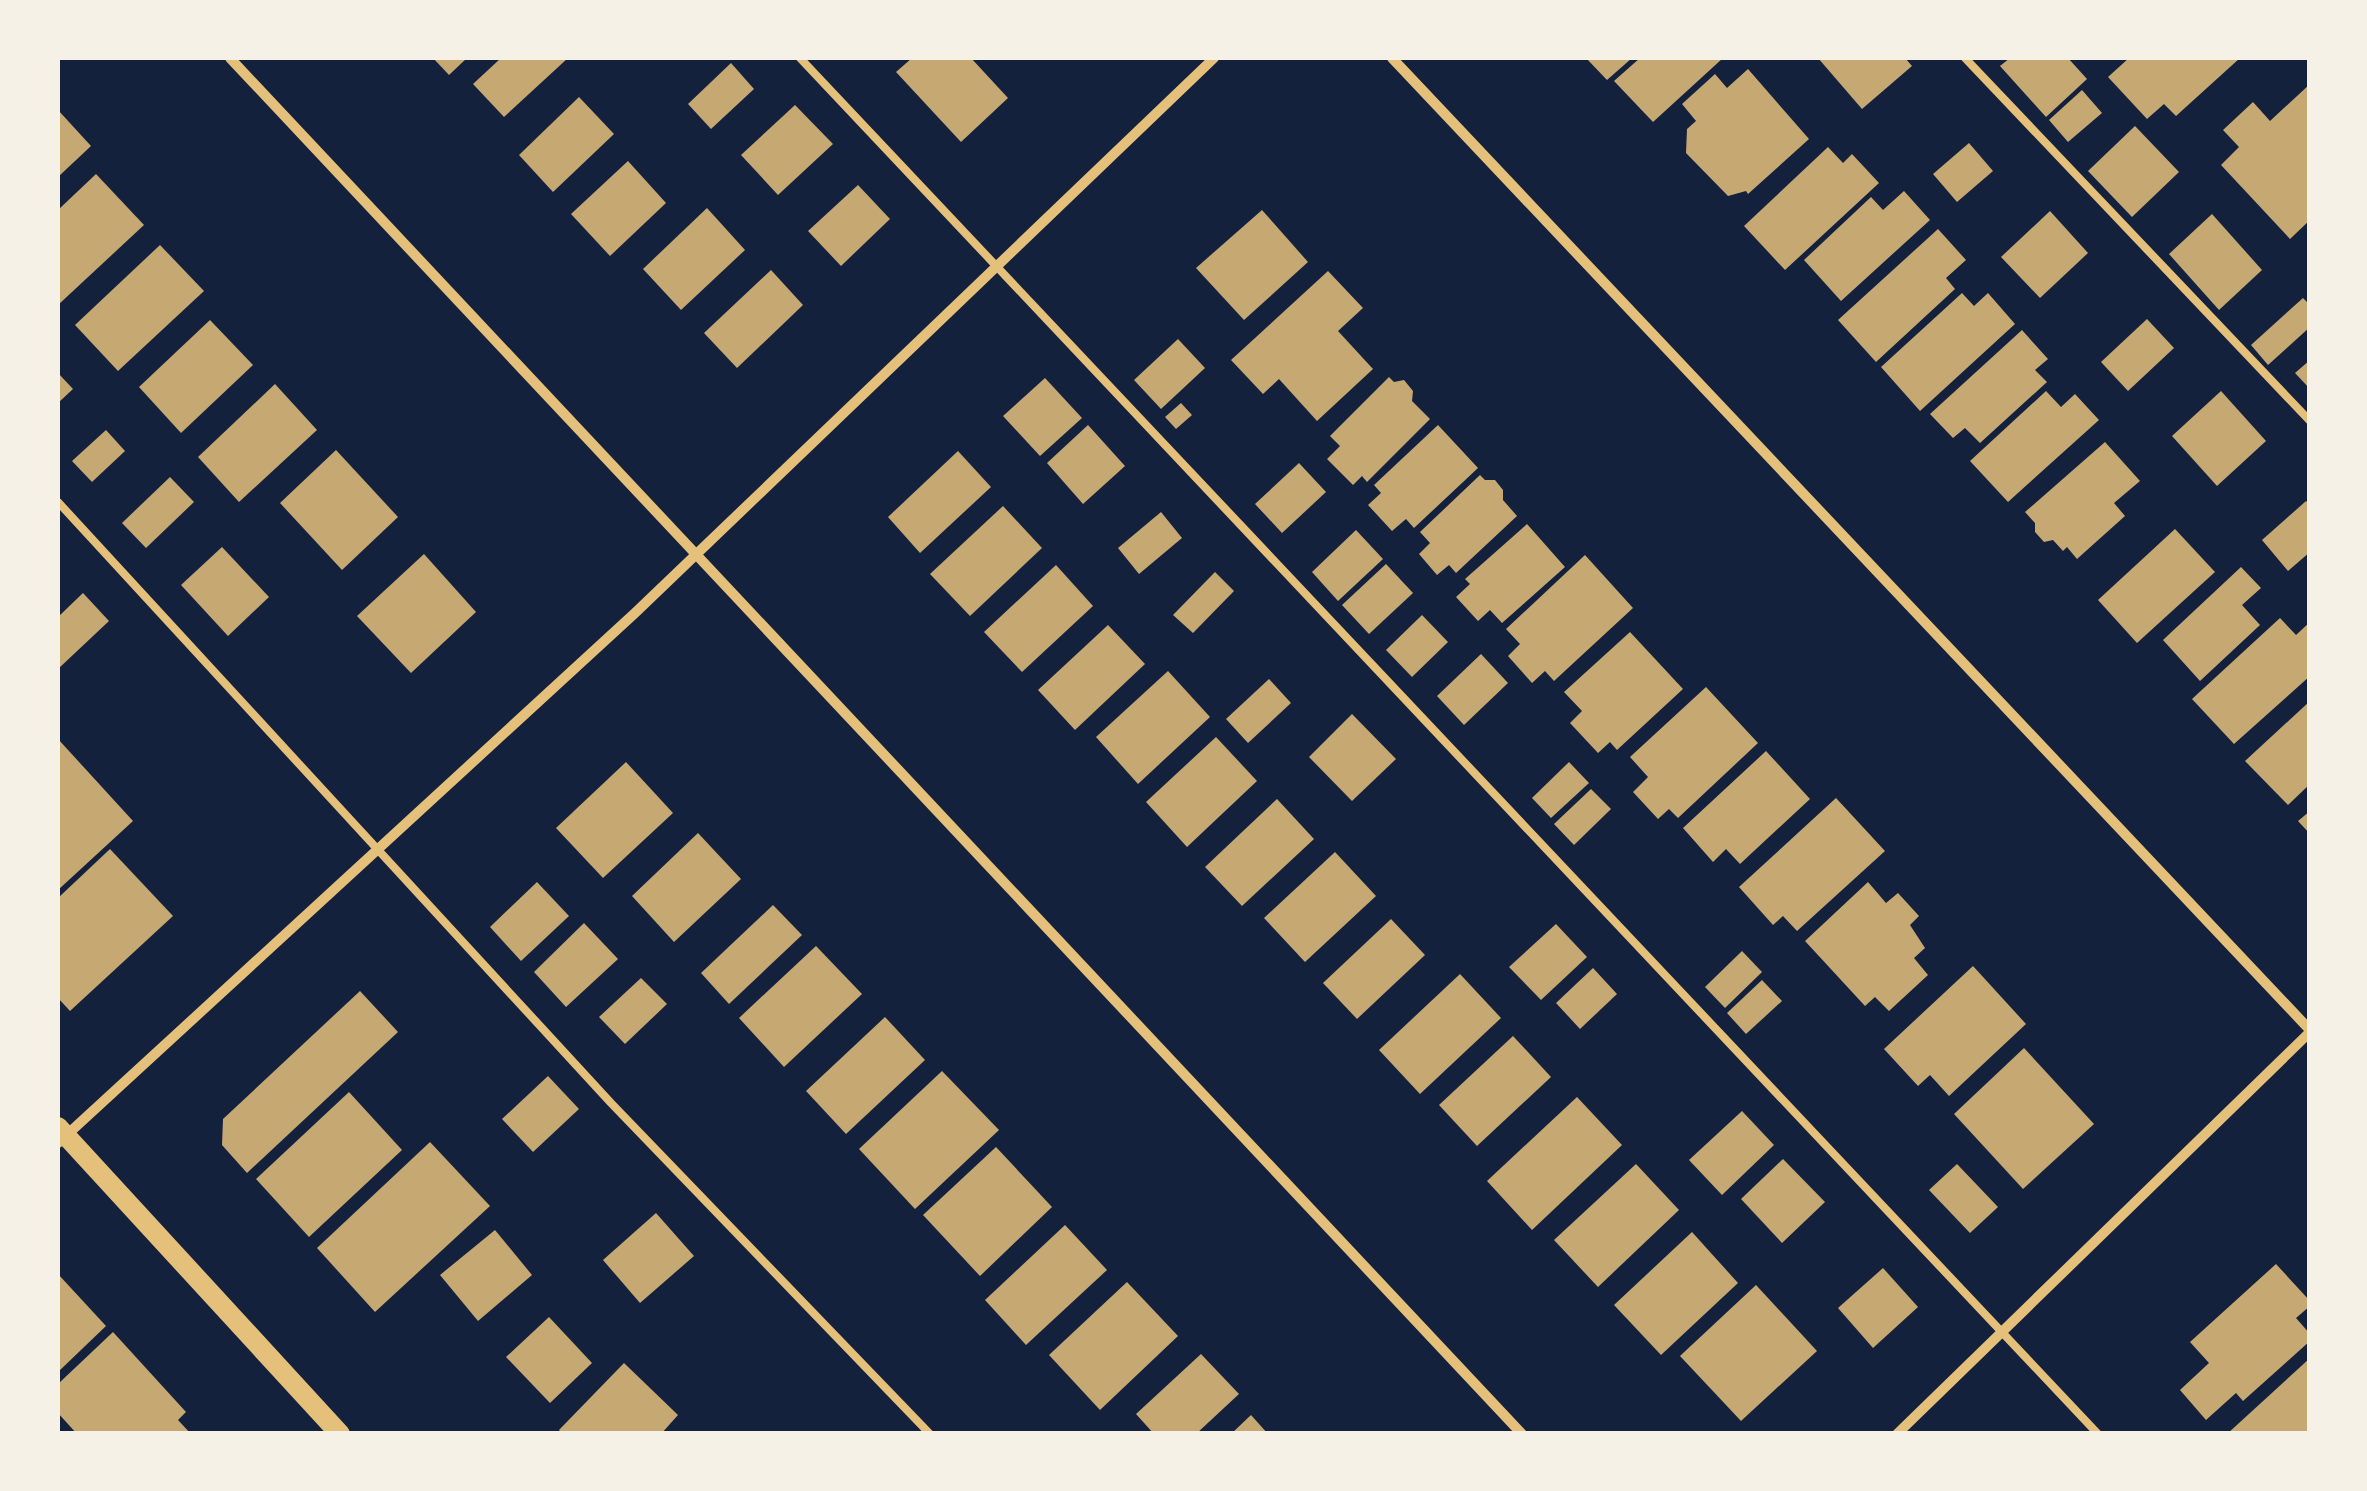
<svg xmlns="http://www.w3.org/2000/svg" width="2367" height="1491" font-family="'PT Sans',sans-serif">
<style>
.building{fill:#c6a872}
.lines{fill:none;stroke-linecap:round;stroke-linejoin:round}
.service{stroke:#e5c07b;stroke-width:8}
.minor{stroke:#e5c07b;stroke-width:10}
.secondary{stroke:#e5c07b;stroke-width:20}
</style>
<rect width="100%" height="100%" fill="#14213d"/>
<g class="building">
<polygon points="433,58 467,58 449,75"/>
<polygon points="501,58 568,58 504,117 473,84"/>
<polygon points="912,58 971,58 1008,98 961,142 896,72"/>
<polygon points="1586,58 1632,58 1607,80"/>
<polygon points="1640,58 1723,58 1653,122 1614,81"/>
<polygon points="1818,58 1905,58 1912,66 1862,109"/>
<polygon points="2010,58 2068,58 2087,79 2046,117 2000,66"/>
<polygon points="2129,58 2240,58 2176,116 2164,104 2147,119 2108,77"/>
<polygon points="731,63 754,89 711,129 688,104"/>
<polygon points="1748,69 1809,139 1748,194 1746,191 1728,196 1686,153 1687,129 1696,121 1682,104 1715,74 1727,88"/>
<polygon points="2310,84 2310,220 2290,239 2221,165 2239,147 2223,130 2253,102 2270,121"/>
<polygon points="2082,90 2102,113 2068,142 2049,120"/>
<polygon points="579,97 614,134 553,192 519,155"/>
<polygon points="795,105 833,144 778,195 741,155"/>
<polygon points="58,110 91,146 58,177"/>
<polygon points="2135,126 2179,172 2132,217 2088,171"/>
<polygon points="1969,143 1993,171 1957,202 1933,174"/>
<polygon points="1828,147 1843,163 1852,154 1879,183 1785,270 1744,226"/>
<polygon points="628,161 666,203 610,256 571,214"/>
<polygon points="96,174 144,225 58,305 58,210"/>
<polygon points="858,185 890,219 841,266 808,231"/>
<polygon points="1904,191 1930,220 1841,301 1804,260 1871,197 1883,210"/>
<polygon points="707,208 745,250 681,310 643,269"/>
<polygon points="1262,210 1308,262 1244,320 1196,268"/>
<polygon points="2050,211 2088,253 2040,298 2001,257"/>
<polygon points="2212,214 2262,270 2219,310 2169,254"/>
<polygon points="1938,229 1966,260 1946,278 1955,289 1876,362 1838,320"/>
<polygon points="160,245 204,291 118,371 75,325"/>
<polygon points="771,270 803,305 737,368 704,333"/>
<polygon points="1328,271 1363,308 1338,331 1373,369 1317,421 1279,379 1263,394 1231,360"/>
<polygon points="1962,293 1974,306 1988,293 2015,324 1920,411 1881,367"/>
<polygon points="2303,298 2310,305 2310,327 2268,365 2251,345"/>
<polygon points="2147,319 2174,348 2128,391 2101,362"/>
<polygon points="210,320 253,365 181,433 139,387"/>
<polygon points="2022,330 2048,359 2035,370 2047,382 1980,443 1965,428 1953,438 1930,414"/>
<polygon points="1178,339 1205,368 1161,409 1134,380"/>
<polygon points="2310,360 2310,389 2295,373"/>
<polygon points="58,373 73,389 58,403"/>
<polygon points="1389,377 1394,382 1404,380 1413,391 1412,401 1430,419 1367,482 1362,476 1353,485 1327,459 1340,446 1330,436"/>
<polygon points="1045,378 1082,418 1040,456 1003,416"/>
<polygon points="275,384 317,430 239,502 198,457"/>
<polygon points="2046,391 2061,407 2075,394 2099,420 2008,502 1970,461"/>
<polygon points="2221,391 2266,441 2217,486 2172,436"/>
<polygon points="1181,403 1192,415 1176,429 1165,417"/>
<polygon points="1088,425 1125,466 1083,504 1047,463"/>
<polygon points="1438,425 1478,468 1414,528 1406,519 1392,531 1368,505 1381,493 1374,485"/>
<polygon points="106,430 125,451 92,482 72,461"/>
<polygon points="2105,442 2140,481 2114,503 2125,516 2077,559 2067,547 2063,551 2053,540 2044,542 2035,532 2035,523 2025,512"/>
<polygon points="336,450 398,517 342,570 280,503"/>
<polygon points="958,451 991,487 920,553 888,517"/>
<polygon points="1299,463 1326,492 1282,533 1255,504"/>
<polygon points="1480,475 1485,480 1495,480 1503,490 1503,500 1517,516 1456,573 1449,565 1437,575 1419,554 1430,543 1420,532"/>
<polygon points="170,477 194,502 146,548 122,523"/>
<polygon points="2306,501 2310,505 2310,552 2288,571 2262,540"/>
<polygon points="1003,506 1042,548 970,616 930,574"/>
<polygon points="1161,512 1182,538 1139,574 1118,548"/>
<polygon points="1527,524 1565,567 1502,623 1490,610 1478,621 1456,597 1470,584 1465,579"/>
<polygon points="2175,529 2215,572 2137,643 2098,600"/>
<polygon points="1356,530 1383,559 1338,601 1312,572"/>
<polygon points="222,547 269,597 228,636 181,585"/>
<polygon points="424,554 476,612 411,673 357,616"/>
<polygon points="1585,555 1633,608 1554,681 1545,671 1532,683 1508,656 1520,644 1506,629"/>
<polygon points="1386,564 1413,593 1369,634 1342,605"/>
<polygon points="1056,565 1093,606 1022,672 984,632"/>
<polygon points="2241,567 2261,588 2242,605 2260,625 2200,681 2163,640"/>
<polygon points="1215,572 1234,591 1193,633 1173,615"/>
<polygon points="83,593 109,621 58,669 58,617"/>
<polygon points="1422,615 1448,642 1412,677 1386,650"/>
<polygon points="2280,618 2296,635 2310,622 2310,676 2234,744 2192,699"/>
<polygon points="1108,625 1145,664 1075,730 1038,690"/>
<polygon points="1630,632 1683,689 1617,750 1610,742 1598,753 1570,723 1582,711 1564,692"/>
<polygon points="1481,654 1508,683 1464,725 1437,696"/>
<polygon points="1168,671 1210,717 1138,784 1096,737"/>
<polygon points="1269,679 1291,703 1248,743 1226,719"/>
<polygon points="1706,687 1758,743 1678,818 1669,809 1658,819 1633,792 1648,777 1630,757"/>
<polygon points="2310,701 2310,784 2288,805 2245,761"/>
<polygon points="1352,714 1396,759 1352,801 1309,757"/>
<polygon points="1216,737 1257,781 1187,847 1146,802"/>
<polygon points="58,739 133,821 58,890"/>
<polygon points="1766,751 1810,799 1740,864 1726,849 1713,862 1683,828"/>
<polygon points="626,762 673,813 603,878 556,828"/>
<polygon points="1569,762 1589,783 1551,818 1532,798"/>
<polygon points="1591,789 1611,809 1574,845 1554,824"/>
<polygon points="1836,798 1885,851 1797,931 1783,916 1773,925 1739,887"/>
<polygon points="1277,799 1314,839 1242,906 1205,867"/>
<polygon points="2310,811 2310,834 2298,821"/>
<polygon points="698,833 741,879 674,942 632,896"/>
<polygon points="110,849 173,916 70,1011 58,998 58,898"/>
<polygon points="1335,852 1376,896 1305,962 1264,918"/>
<polygon points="537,882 569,916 521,961 490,927"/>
<polygon points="1868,882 1886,903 1898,893 1919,916 1910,925 1925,948 1914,958 1928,975 1889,1011 1875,997 1865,1006 1805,941"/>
<polygon points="773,905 802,935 729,1004 701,973"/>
<polygon points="1391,919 1425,955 1357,1019 1323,983"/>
<polygon points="584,923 618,959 566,1007 534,972"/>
<polygon points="1556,924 1587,957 1541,1000 1509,967"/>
<polygon points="816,946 862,994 784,1067 739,1018"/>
<polygon points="1742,951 1762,972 1725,1008 1705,987"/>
<polygon points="1973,966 2026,1024 1949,1096 1930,1075 1918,1086 1884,1049"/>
<polygon points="1593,968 1617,994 1580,1029 1556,1003"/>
<polygon points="1460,974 1501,1018 1420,1094 1379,1050"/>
<polygon points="641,978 667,1004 625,1044 599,1017"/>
<polygon points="1762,980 1782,1001 1746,1034 1727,1013"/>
<polygon points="360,991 398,1032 247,1173 222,1145 223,1119"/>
<polygon points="885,1017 925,1060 846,1134 806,1091"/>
<polygon points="1513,1036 1551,1077 1477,1146 1439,1105"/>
<polygon points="2024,1048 2094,1124 2023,1189 1954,1114"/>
<polygon points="942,1071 999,1130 915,1209 859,1149"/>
<polygon points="548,1076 579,1109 533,1152 502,1119"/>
<polygon points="349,1092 402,1150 309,1237 256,1179"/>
<polygon points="1577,1097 1622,1145 1532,1230 1487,1181"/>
<polygon points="1742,1111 1774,1145 1722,1195 1689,1160"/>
<polygon points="430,1142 490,1206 375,1312 317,1248"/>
<polygon points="996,1147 1052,1207 980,1276 923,1215"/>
<polygon points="1783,1159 1825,1202 1782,1243 1741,1199"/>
<polygon points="1636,1164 1679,1210 1598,1287 1554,1240"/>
<polygon points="1957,1164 1998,1207 1970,1233 1929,1190"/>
<polygon points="656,1213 694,1256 640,1303 603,1260"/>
<polygon points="1065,1225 1107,1270 1026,1345 985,1300"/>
<polygon points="495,1230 532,1275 478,1321 440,1275"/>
<polygon points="1692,1232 1738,1283 1661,1355 1614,1305"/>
<polygon points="2276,1264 2310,1301 2310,1306 2296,1318 2310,1334 2310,1341 2243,1401 2236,1393 2206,1420 2180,1390 2209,1363 2190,1342"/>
<polygon points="1883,1268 1918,1307 1873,1348 1838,1308"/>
<polygon points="58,1274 106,1326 58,1372"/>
<polygon points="1127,1282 1178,1336 1100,1410 1049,1355"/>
<polygon points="1756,1285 1817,1351 1741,1421 1680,1356"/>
<polygon points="549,1317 592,1363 550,1403 506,1357"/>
<polygon points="113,1332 186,1412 178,1420 191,1434 77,1434 58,1413 58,1384"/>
<polygon points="1201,1354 1239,1394 1196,1434 1154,1434 1136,1414"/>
<polygon points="2310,1358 2310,1434 2227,1434"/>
<polygon points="624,1363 678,1415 661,1434 562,1434 559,1430"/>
<polygon points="1251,1415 1268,1434 1231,1434"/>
</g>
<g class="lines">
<g class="service">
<polyline points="800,58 2098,1434"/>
<polyline points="1965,58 2310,421"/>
<polyline points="58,502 611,1103 930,1434"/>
</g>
<g class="minor">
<polyline points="230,58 1522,1434"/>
<polyline points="1392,58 2310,1030"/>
<polyline points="58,1143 635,613 1214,58"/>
<polyline points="1897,1434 2310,1032"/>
</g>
<polyline class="secondary" points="58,1127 340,1434"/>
</g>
<rect width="2367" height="1491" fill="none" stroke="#f6f1e7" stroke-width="120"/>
</svg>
